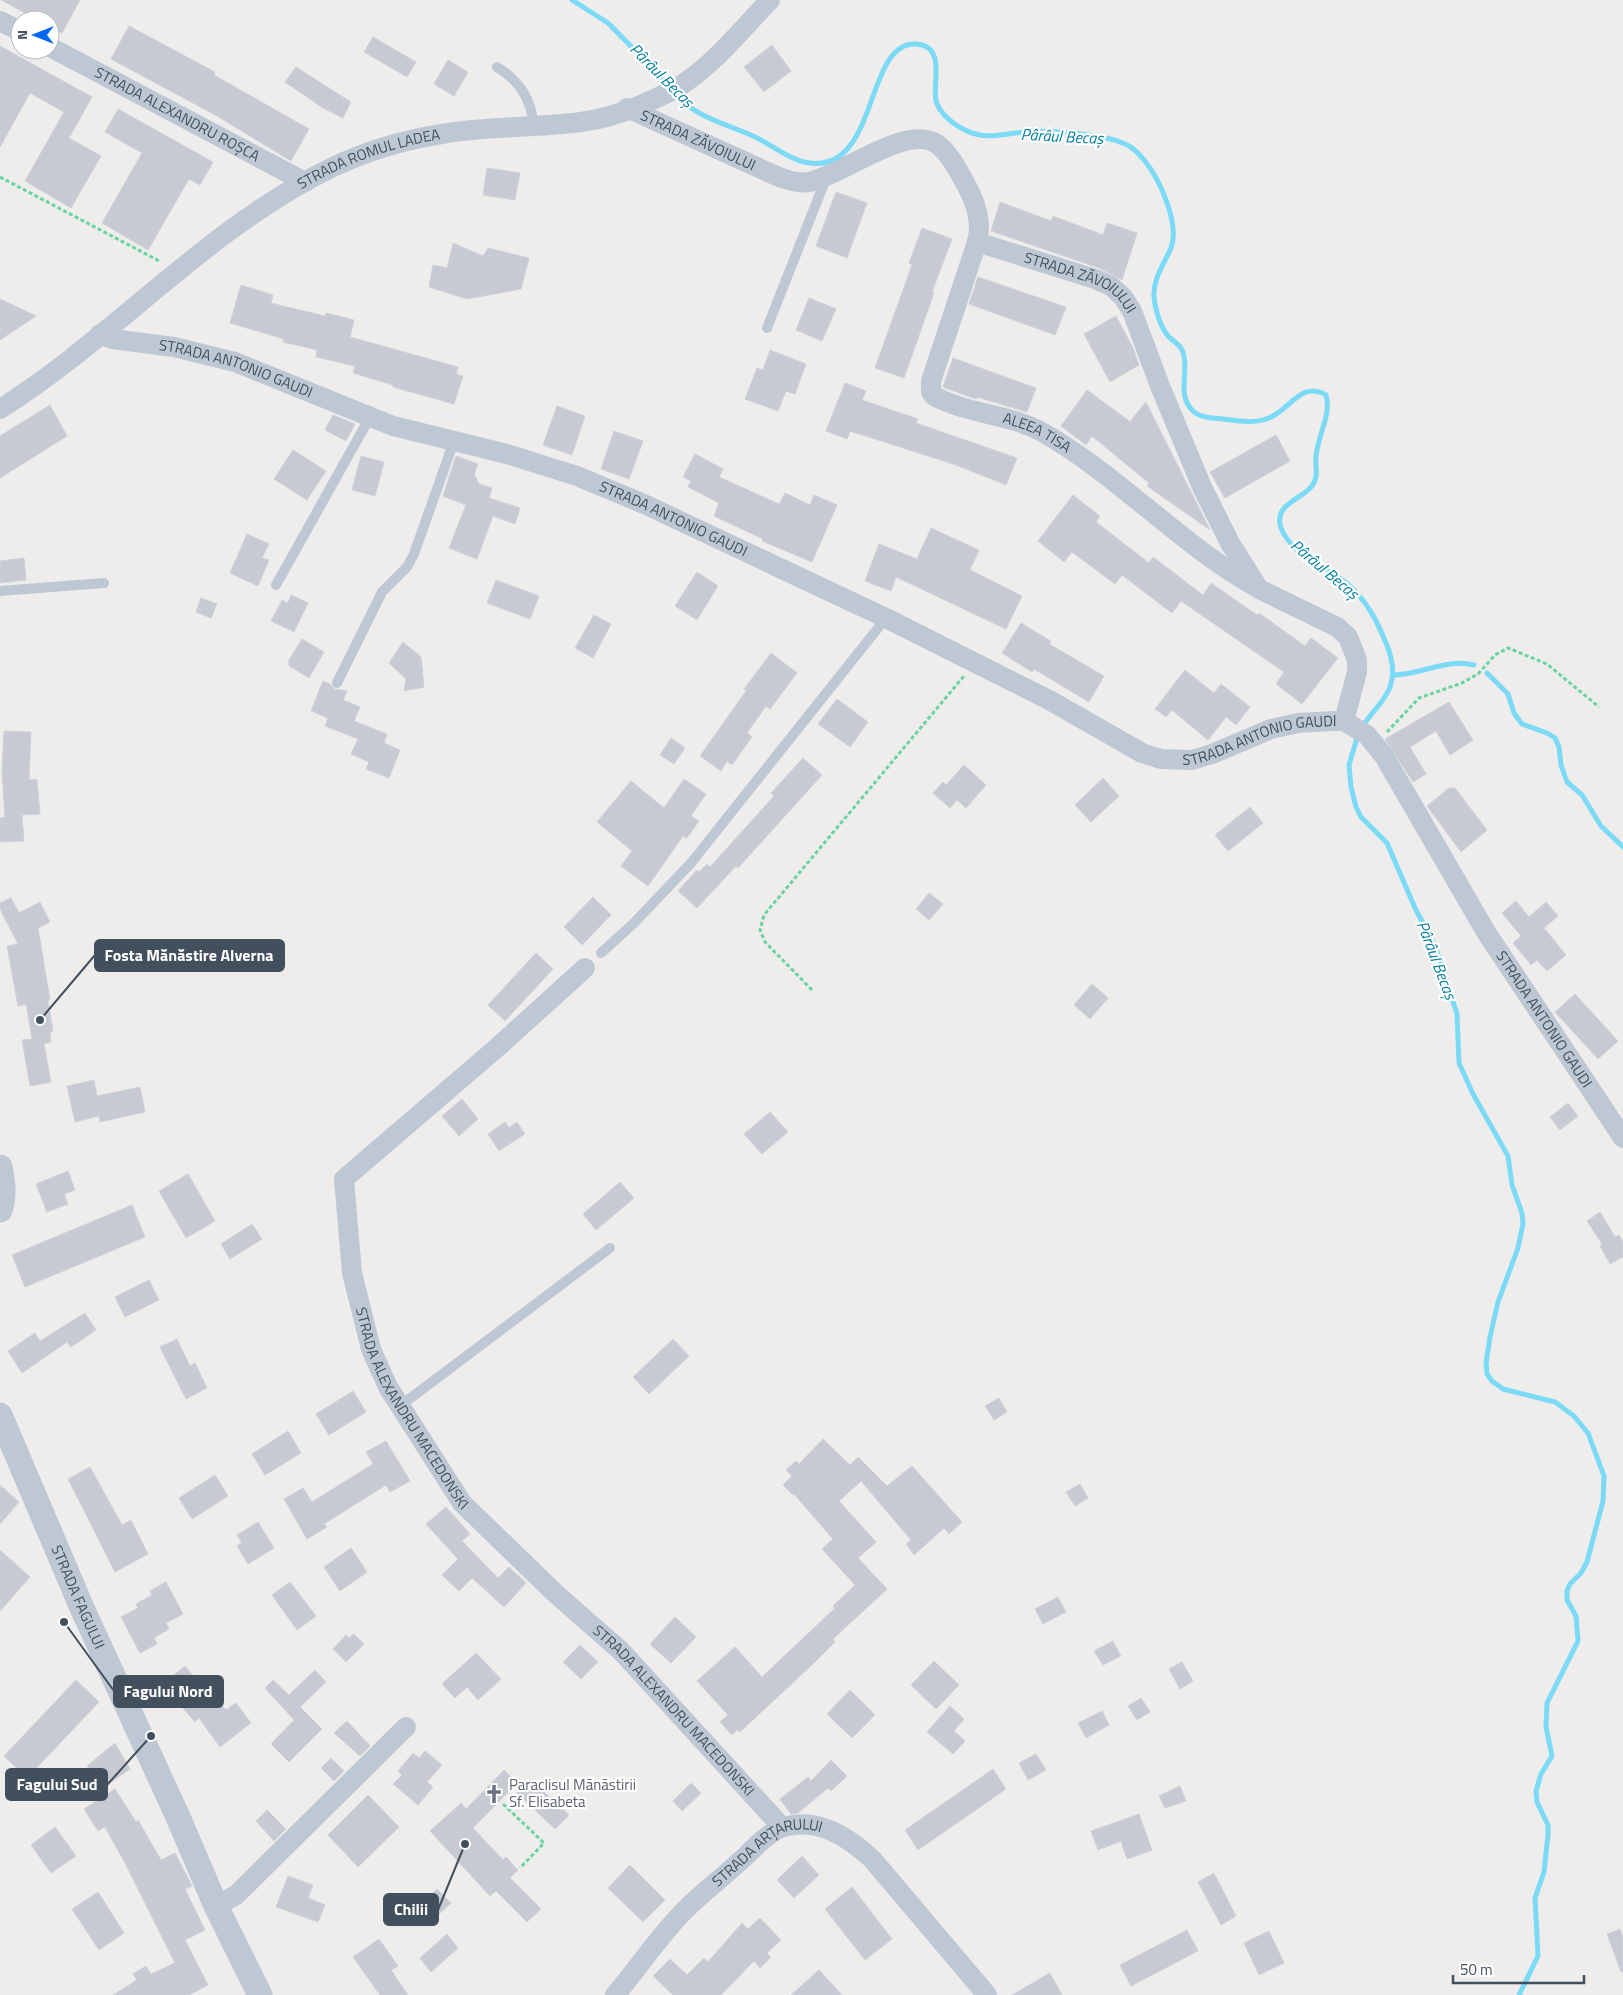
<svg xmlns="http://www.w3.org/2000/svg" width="1623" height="1995" font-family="'Titillium Web',sans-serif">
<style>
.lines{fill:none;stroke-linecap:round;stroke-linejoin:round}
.stream{stroke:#7bdbf6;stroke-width:5}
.building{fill:#c7cad3;stroke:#cfd2d9}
.path{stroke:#68d5a1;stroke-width:3;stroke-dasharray:4 2.5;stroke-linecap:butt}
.service{stroke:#bdc8d4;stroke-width:10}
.minor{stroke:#bdc8d4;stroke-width:20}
.tertiary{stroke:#bdc8d4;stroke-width:25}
.labels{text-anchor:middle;stroke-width:4.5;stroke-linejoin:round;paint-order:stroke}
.street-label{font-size:15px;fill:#424f5c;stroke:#fff}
.worship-label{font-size:15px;fill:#5b616d;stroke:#fff;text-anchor:start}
.water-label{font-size:16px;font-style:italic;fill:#027ea1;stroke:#fff}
.leader{fill:none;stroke:#424f5c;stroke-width:2}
.callout-dot{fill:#424f5c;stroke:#fff;stroke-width:2}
.callout{fill:#424f5c;stroke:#424f5c;stroke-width:2}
.callout-label{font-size:16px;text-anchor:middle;font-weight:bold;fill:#fff}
</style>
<rect width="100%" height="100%" fill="#efecec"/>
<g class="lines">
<g class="stream">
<polyline points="572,0 608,23 671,87"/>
<path d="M676,94C694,117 727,124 753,136C771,144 786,158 804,162C880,179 863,41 916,44C947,46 932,84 936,101C940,114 954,125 965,130C986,141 1004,133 1027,132C1050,130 1104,134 1125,144C1133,147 1139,154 1145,161C1160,180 1180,224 1171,248C1164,264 1153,278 1154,297C1155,309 1160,326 1168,336C1174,342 1183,346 1184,356C1188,374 1177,396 1193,411C1200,418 1213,418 1223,419C1238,421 1254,424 1269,418C1290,410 1301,380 1326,395C1332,415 1317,436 1316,457C1315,467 1319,477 1312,486C1301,500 1273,504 1281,528C1291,555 1330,568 1350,586C1368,603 1377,621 1386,643C1392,657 1395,673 1390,687C1384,703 1370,713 1362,728"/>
<polyline points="1487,673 1508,694 1514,713 1522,724 1547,733 1555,738 1559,747 1561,765 1567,782 1582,795 1601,826 1623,847"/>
<path d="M1393,675C1422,675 1445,658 1474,665"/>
<polyline points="1358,735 1349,765 1351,787 1356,807 1361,817 1387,843 1415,908 1435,946 1457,1014 1459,1063 1473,1094 1508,1156 1512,1185 1522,1213 1523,1224 1518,1248 1498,1302 1490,1337 1486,1363 1487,1374 1492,1381 1503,1389 1555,1402 1574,1416 1588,1433 1604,1476 1603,1501 1587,1562 1581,1573 1570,1584 1567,1591 1567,1600 1576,1616 1578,1641 1547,1703 1546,1727 1552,1756 1541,1774 1536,1791 1537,1802 1548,1825 1548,1835 1544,1872 1535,1898 1538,1956 1519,1995"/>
</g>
</g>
<g class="building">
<polygon points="1,0 80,0 62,33 50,27 50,20 38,20"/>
<polygon points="129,26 215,72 214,75 309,129 291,161 217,116 111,59"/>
<polygon points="373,37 416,62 407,77 364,52"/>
<polygon points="772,45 791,71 764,92 744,67"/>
<polygon points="0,46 92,97 69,138 101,156 71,208 25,181 64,112 30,93 0,147"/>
<polygon points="448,60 468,72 454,96 434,84"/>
<polygon points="296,67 351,102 343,118 323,108 285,82"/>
<polygon points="118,109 213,162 200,185 189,179 148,250 102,223 142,153 105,132"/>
<polygon points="487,168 520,173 515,200 483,195"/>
<polygon points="836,192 867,203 847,258 816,246"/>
<polygon points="1000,202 1051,221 1053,216 1103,235 1107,223 1137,233 1122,280 1099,268 991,231"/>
<polygon points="922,228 952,239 932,292 934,293 904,378 875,368 912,265 909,263"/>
<polygon points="453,243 483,256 488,248 529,258 521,289 467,299 429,287 433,265 447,268"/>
<polygon points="978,277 1066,307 1055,335 969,304"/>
<polygon points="241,285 273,295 271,303 325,316 326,313 354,320 350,337 458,367 456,374 463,376 454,404 393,387 393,385 353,373 355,366 316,357 317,350 283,342 284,339 230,323"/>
<polygon points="809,298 836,309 822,341 796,330"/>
<polygon points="0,299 36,316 0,340"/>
<polygon points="1116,316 1133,348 1139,365 1110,382 1084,334"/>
<polygon points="770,350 806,364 795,394 786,391 778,411 745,399 757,368 763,370"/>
<polygon points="953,358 1036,388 1027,412 977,397 976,399 943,387"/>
<polygon points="845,383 866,391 862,400 918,419 916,423 1017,458 1006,485 956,465 850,431 847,439 826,431"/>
<polygon points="1087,390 1132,423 1131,420 1146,402 1210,530 1147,486 1149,483 1092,436 1086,445 1061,426"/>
<polygon points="50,405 67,436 0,478 0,436"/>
<polygon points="557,406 585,416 572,455 543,445"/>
<polygon points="333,415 355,424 346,441 325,430"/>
<polygon points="614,431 643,441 629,479 601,469"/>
<polygon points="1276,435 1290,461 1225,498 1210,472"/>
<polygon points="293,450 326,471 307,500 274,479"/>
<polygon points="695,454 723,469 719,477 779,504 785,493 810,505 814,495 837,505 812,562 762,541 763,539 714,516 719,503 688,487 691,481 683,477"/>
<polygon points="361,456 384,462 375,496 352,490"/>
<polygon points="456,456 478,464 474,474 479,484 492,488 489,498 520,508 515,524 493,516 477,559 449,548 466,505 443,496"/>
<polygon points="1073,495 1100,516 1096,522 1149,563 1153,557 1203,595 1211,583 1257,615 1259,613 1305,646 1311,638 1338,658 1302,704 1276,684 1284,672 1181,601 1172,613 1122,575 1115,584 1072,552 1064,562 1038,541"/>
<polygon points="931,528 979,550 970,570 1022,596 1006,629 896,577 891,591 865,581 879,544 917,559"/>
<polygon points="247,534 269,544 262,558 269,560 258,586 230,573"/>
<polygon points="24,558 26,580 0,583 0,561"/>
<polygon points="697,572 718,586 697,620 675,606"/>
<polygon points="496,580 539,596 530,619 487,603"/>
<polygon points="291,595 308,603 294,632 271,621 282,600 288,603"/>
<polygon points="201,598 217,604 211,618 196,612"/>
<polygon points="594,615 611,624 593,658 575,648"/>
<polygon points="1021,623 1051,641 1049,644 1104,676 1089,702 1034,669 1032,672 1002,653"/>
<polygon points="302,639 324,652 309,678 289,666 289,660"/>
<polygon points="403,642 421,657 424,687 404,691 406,679 389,663"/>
<polygon points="771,653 797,673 770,709 766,706 747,733 752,737 732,765 727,761 721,771 700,756 746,691 744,689"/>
<polygon points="1185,670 1214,693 1221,684 1250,707 1236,725 1226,717 1208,740 1172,710 1166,717 1155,709"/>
<polygon points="323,681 330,684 334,689 347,691 343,700 360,707 354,721 387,734 384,743 400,750 389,778 366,769 369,762 351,754 358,739 325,726 328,718 311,711"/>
<polygon points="837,699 868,722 850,747 818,724"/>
<polygon points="1449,702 1473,740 1450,755 1436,731 1410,747 1426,774 1413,782 1385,739"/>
<polygon points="4,731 31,732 29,780 37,779 40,814 22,815 24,841 0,842 0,818 5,817 2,770"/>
<polygon points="671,738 685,748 674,764 660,755"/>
<polygon points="803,758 822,775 738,868 736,866 697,908 678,891 697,870 699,872 707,864 710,867 774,796 771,793"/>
<polygon points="964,765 986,785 966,808 957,800 950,808 933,793 943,782 946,785"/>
<polygon points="1103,778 1119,796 1091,822 1075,805"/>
<polygon points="684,779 706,794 691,816 699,821 687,838 683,836 648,886 621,866 632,851 597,822 631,781 664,808"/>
<polygon points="1449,788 1455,788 1487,830 1461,852 1427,806"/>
<polygon points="1250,807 1263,823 1228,851 1215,835"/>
<polygon points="929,893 943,904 929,920 916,909"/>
<polygon points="593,897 611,915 582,945 564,927"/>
<polygon points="11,898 19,913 40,902 50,922 38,928 50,1000 48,1000 53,1031 50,1032 51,1042 44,1044 51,1082 30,1086 22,1040 32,1039 26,1004 18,1006 7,946 18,944 0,909 0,903"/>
<polygon points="1516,901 1529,917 1546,902 1558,916 1544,928 1566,955 1547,971 1537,960 1531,965 1513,943 1521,936 1502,913"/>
<polygon points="536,953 553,969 505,1021 488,1005"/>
<polygon points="1092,984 1108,998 1090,1019 1074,1005"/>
<polygon points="1575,994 1618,1041 1598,1059 1555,1012"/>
<polygon points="94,1080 97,1096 140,1087 145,1112 100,1122 99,1116 75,1122 67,1086"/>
<polygon points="462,1099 478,1119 459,1136 442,1116"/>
<polygon points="1568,1103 1578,1116 1560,1130 1550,1117"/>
<polygon points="770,1112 788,1132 762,1154 744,1134"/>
<polygon points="505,1122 509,1128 517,1122 525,1134 499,1151 488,1134"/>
<polygon points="68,1171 75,1190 64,1194 68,1204 47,1212 36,1184"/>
<polygon points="188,1174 215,1221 186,1238 159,1191"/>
<polygon points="620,1182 634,1198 596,1230 583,1214"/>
<polygon points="132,1205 145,1237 25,1287 12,1255"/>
<polygon points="1600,1212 1615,1237 1619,1235 1623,1242 1623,1257 1610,1264 1600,1246 1602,1244 1587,1221"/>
<polygon points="252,1224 262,1239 230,1259 221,1244"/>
<polygon points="149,1280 159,1300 125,1317 115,1297"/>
<polygon points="85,1313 96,1330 71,1347 67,1342 22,1373 8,1351 35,1333 40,1341"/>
<polygon points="177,1339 190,1366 195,1363 207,1388 186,1399 160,1347"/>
<polygon points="673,1339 689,1356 649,1394 633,1377"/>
<polygon points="353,1391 366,1412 329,1435 316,1414"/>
<polygon points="999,1398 1007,1412 994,1420 985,1406"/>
<polygon points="288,1431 301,1453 265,1475 252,1454"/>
<polygon points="823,1439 850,1465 858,1457 887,1486 912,1466 962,1522 949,1534 944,1528 914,1555 906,1544 911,1540 861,1481 839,1501 876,1542 858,1558 887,1589 833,1639 835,1642 814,1663 740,1732 737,1730 732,1735 720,1722 728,1715 697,1681 735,1647 762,1677 835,1608 833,1606 855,1585 822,1549 833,1539 794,1494 793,1495 783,1485 792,1476 786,1470 796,1461 799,1464"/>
<polygon points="386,1441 410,1481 390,1492 386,1485 324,1524 327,1527 307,1539 284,1499 303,1488 312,1502 373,1464 366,1452"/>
<polygon points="90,1467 122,1525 131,1520 148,1554 115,1572 68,1479"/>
<polygon points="215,1475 228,1496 192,1519 179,1498"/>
<polygon points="1080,1484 1088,1498 1075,1506 1066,1492"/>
<polygon points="0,1485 19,1502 0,1524"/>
<polygon points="446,1507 470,1534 462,1541 498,1578 509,1567 526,1583 504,1607 472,1578 459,1591 442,1575 458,1559 426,1524"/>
<polygon points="258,1522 274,1548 248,1564 237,1546 242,1543 237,1535"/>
<polygon points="351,1548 367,1572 340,1591 324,1567"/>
<polygon points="0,1550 30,1577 0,1611"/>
<polygon points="166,1582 183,1614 166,1623 169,1629 154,1638 157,1644 140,1653 121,1617 138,1608 136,1604 152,1595 150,1591"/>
<polygon points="290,1582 316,1616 297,1630 272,1595"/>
<polygon points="1058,1597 1066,1612 1043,1624 1035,1609"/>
<polygon points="675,1617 696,1637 671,1663 650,1644"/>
<polygon points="354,1634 364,1644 346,1662 333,1649 346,1635 349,1638"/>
<polygon points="1113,1641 1121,1656 1103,1665 1094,1651"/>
<polygon points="580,1645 598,1662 581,1679 563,1662"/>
<polygon points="476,1653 501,1679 478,1700 467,1687 455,1698 442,1684"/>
<polygon points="934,1661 959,1685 936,1709 911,1685"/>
<polygon points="1182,1662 1193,1681 1180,1689 1169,1669"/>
<polygon points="185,1666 202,1687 205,1685 226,1710 236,1703 251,1723 220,1747 199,1718 195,1722 176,1700 171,1704 158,1688"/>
<polygon points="315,1670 326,1682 300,1707 322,1729 289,1762 271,1744 294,1720 265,1688 273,1680 289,1695"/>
<polygon points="76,1680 99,1702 27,1778 4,1756"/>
<polygon points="850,1690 875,1715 852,1738 827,1714"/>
<polygon points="1141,1698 1150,1712 1137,1720 1128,1706"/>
<polygon points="950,1706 964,1719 954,1731 965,1741 953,1754 927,1732"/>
<polygon points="1102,1711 1109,1725 1086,1738 1078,1723"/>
<polygon points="347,1721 370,1746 360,1756 334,1733"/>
<polygon points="115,1743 130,1769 104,1787 87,1766"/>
<polygon points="425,1751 442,1765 427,1782 433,1787 418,1805 393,1784 402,1775 398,1771 413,1753 419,1758"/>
<polygon points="1036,1754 1046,1770 1028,1780 1019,1763"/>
<polygon points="331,1758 344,1771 334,1781 321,1768"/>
<polygon points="831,1760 847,1776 831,1791 828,1788 798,1813 791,1814 780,1799 808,1777 811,1781"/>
<polygon points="993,1769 1006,1789 918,1850 905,1830"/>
<polygon points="504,1770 517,1783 473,1828 503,1860 506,1857 518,1870 510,1878 541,1909 527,1922 496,1891 490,1896 430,1831 461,1803 466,1809"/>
<polygon points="530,1779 569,1815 555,1829 517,1793"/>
<polygon points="691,1783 701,1793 682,1811 673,1801"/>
<polygon points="1180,1786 1186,1801 1165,1808 1159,1796"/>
<polygon points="115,1789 136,1822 138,1820 161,1860 175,1853 192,1886 185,1889 205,1930 185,1940 208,1985 189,1995 113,1995 137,1980 133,1974 146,1966 151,1974 175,1963 125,1863 105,1827 98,1831 84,1809"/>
<polygon points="368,1795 399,1827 358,1867 328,1835"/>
<polygon points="267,1810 286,1829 274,1841 256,1821"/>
<polygon points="1139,1814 1152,1850 1127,1859 1121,1841 1098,1850 1091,1831"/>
<polygon points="55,1827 76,1856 51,1873 31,1845"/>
<polygon points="802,1856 819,1875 794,1898 777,1880"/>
<polygon points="630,1865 665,1900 643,1922 608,1888"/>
<polygon points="1214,1873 1236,1916 1221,1925 1198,1882"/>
<polygon points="288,1876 313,1885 308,1898 325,1905 318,1922 276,1907"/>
<polygon points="852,1887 892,1939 865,1960 825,1909"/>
<polygon points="437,1889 451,1903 439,1914 426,1900"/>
<polygon points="98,1892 124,1933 99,1950 72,1909"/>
<polygon points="760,1918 781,1940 767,1953 771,1957 760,1968 754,1961 721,1995 673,1995 653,1976 670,1959 687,1975 704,1958 708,1962 742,1923 748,1929"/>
<polygon points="1620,1929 1623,1938 1623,1972 1621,1972 1607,1934"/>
<polygon points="1187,1930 1198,1951 1131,1986 1120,1965"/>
<polygon points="1269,1931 1284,1963 1259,1975 1244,1943"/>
<polygon points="447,1934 458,1948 431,1972 420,1958"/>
<polygon points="379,1939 398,1966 391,1970 408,1995 380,1995 353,1957"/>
<polygon points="819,1970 842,1995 791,1995"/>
<polygon points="1050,1973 1062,1995 1012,1995"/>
</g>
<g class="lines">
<g class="path">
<polyline points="0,177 161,262"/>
<polyline points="1387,732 1419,698 1462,683 1478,674 1495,655 1508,648 1547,664 1599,707"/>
<polyline points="812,990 765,942 760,930 764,915 964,676"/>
<polyline points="503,1804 544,1843 520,1868"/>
</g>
<g class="service">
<path d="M497,67C520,81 531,99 534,126"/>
<polyline points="767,328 827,176"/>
<polyline points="276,585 370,417"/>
<polyline points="0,591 104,583"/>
<polyline points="337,683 382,592 407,567 414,554 454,441"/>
<polyline points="601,953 633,924 691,863 886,618"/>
<polyline points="400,1406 610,1248"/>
</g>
<g class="minor">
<polyline points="0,21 20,31"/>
<path id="s1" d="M50,47L305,182"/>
<path id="s2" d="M627,108L772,174C783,179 796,184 809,182C841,176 907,123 937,144C949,153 957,168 964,181C975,200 983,221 977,242L1095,279L1111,286L1123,297L1132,311L1160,386L1202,487L1230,543L1259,589L1337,627L1348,637L1357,660V672L1344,721"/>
<path id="s3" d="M977,242L931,381V392L934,396C967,414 1009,414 1042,432C1120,476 1180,545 1258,588"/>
<path id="s4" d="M100,334L112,339L174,347L235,362L393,426L507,454L577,476L644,504L886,618L1051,701L1142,753L1161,759L1192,760L1212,754L1271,729L1298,723L1334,721H1344L1367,735L1384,756L1486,932L1623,1138"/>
<path id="s5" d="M0,409C116,336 206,229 331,168C366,151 404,140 442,134C488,126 535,128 581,122C611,118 644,105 671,91C708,72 741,30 770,0"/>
<path id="s6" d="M585,968L499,1046L344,1179L352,1273L371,1349L388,1387L462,1503L556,1594L621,1651L782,1827"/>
<polyline points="216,1906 236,1895 406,1727"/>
<path id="s7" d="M615,1995C639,1967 659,1936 685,1910C702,1893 722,1878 739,1862C752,1851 767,1832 784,1827C818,1817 848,1837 872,1859L987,1995"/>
</g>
<g class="tertiary">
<path d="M0,1167C3,1182 5,1196 0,1210"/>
<path id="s8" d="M0,1415L82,1608L178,1817L216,1906L260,1995"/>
</g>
</g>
<defs>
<g id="church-bare" transform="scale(1.5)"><path d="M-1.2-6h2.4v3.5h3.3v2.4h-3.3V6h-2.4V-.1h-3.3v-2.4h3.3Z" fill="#6b7280" stroke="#fff" stroke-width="2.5" paint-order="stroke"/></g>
</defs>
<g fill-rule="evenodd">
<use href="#church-bare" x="494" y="1794"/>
</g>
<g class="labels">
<g class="street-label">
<text dy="5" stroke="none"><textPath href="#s1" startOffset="144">STRADA ALEXANDRU ROȘCA</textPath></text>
<text dy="5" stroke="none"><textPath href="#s2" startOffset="78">STRADA ZĂVOIULUI</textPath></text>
<text dy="5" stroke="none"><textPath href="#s5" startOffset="449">STRADA ROMUL LADEA</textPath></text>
<text dy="5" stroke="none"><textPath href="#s2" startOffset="558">STRADA ZĂVOIULUI</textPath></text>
<text dy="5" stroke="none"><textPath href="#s4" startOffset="141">STRADA ANTONIO GAUDI</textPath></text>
<text dy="5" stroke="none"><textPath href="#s3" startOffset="272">ALEEA TISA</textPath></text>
<text dy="5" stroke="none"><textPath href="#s4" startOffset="605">STRADA ANTONIO GAUDI</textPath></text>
<text dy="5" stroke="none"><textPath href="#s4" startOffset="1251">STRADA ANTONIO GAUDI</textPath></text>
<text dy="5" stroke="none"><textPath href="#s4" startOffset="1701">STRADA ANTONIO GAUDI</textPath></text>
<text dy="5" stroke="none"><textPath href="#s6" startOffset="564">STRADA ALEXANDRU MACEDONSKI</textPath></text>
<text dy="5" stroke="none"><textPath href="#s8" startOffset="198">STRADA FAGULUI</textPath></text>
<text dy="5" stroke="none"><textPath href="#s6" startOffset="969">STRADA ALEXANDRU MACEDONSKI</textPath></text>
<text dy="5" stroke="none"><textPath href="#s7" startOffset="214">STRADA ARȚARULUI</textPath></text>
</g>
<g class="worship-label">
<text x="509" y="1790">Paraclisul Mănăstirii<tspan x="509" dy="17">Sf. Elisabeta</tspan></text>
</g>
<g class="water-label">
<text transform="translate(662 75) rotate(45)" y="6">Pârâul Becaș</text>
<text transform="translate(1062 136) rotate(3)" y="6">Pârâul Becaș</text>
<text transform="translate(1325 569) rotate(40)" y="6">Pârâul Becaș</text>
<text transform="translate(1437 960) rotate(69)" y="6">Pârâul Becaș</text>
</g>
</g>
<path class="leader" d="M40 1020L95 955M64 1622L114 1691M151 1736L107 1785M465 1844L438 1910"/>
<g class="callout-dot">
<circle cx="40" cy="1020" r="5"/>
<circle cx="64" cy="1622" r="5"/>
<circle cx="151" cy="1736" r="5"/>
<circle cx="465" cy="1844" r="5"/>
</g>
<g class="callout">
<rect x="95" y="940" width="189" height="31" rx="5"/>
<rect x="114" y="1676" width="109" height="31" rx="5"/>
<rect x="6" y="1769" width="101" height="31" rx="5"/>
<rect x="384" y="1894" width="54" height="31" rx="5"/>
</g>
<g class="callout-label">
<text x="189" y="961">Fosta Mănăstire Alverna</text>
<text x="168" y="1697">Fagului Nord</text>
<text x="57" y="1790">Fagului Sud</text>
<text x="411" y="1915">Chilii</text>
</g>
<g transform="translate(35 35) rotate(270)"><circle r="24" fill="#ffffff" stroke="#b3b9be"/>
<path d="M0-4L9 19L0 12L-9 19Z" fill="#0368f1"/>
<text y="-8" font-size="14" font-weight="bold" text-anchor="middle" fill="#424f5c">N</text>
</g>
<path d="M1453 1975v8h131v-8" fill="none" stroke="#424f5c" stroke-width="2.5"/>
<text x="1460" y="1975" font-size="15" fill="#424f5c" stroke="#ffffff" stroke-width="4" paint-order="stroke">50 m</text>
</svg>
